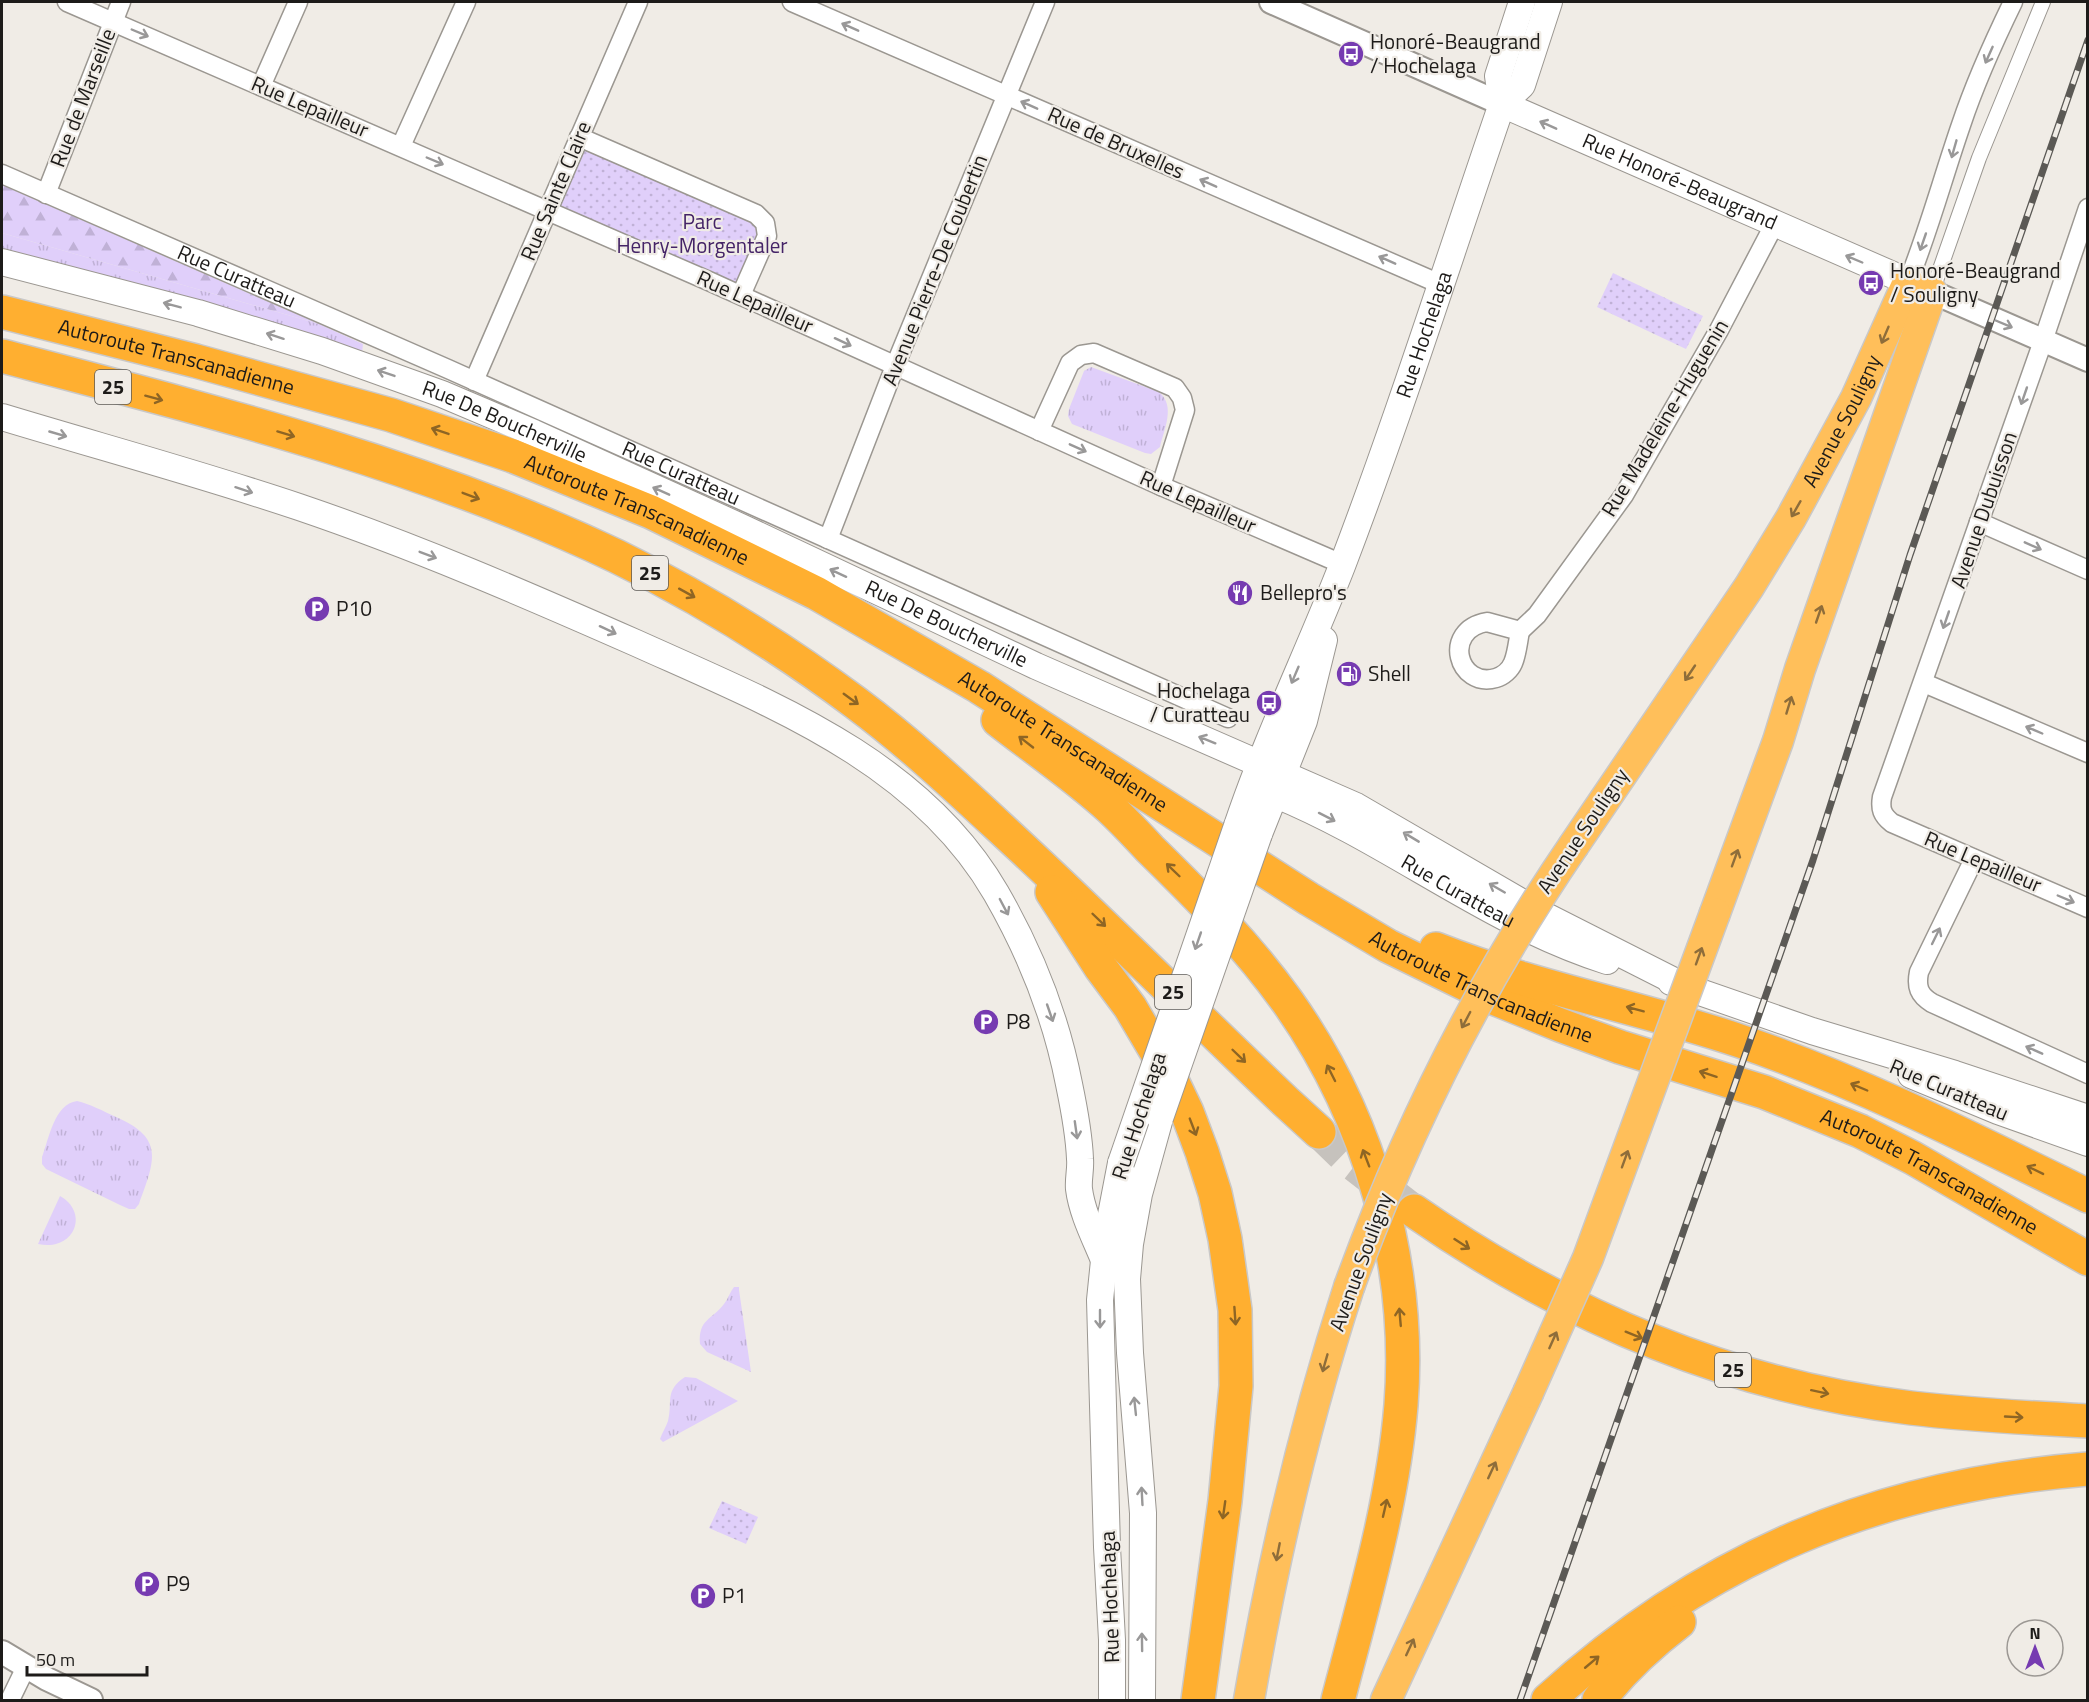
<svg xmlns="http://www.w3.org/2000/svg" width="2089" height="1702" font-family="'Titillium Web',sans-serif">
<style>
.grass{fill:url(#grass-tufts)}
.forest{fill:url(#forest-firs)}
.park{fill:url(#park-dots)}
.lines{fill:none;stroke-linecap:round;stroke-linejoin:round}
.motorway-tunnel{stroke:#c6c2bd;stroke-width:33;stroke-dasharray:33 16;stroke-linecap:butt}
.pedestrian-casing{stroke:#9b9791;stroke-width:16}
.minor-casing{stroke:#9b9791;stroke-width:21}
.tertiary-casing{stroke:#9b9791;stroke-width:26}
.secondary-casing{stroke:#9b9791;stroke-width:28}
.trunk-casing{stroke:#c9c8c8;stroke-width:33}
.motorway-casing{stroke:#c9c8c8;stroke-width:36}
.pedestrian{stroke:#fff;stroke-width:14}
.minor{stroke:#fff;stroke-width:18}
.tertiary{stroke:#fff;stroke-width:22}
.secondary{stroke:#fff;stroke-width:26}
.trunk{stroke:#ffbf5a;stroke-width:30}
.motorway{stroke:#ffaf30;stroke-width:33}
.rail-casing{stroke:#5b5955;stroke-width:7}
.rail{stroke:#f0ece6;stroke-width:4.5;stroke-dasharray:14;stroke-linecap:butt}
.secondary-bridge-casing{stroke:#9b9791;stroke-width:28;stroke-linecap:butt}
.trunk-bridge-casing{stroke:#c9c8c8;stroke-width:33;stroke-linecap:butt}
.secondary-bridge{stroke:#fff;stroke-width:26}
.trunk-bridge{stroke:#ffbf5a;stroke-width:30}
.oneway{stroke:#999898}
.oneway2{stroke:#8e6d3a}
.oneway3{stroke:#8e6524}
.labels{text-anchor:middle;stroke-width:4.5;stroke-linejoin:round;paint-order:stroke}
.shield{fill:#f0ece6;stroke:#5c5a56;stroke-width:1.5}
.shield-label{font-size:20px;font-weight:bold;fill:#1d1b19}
.poi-label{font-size:21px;fill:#1d1b19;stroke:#f0ece6;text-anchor:start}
.street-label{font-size:21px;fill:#1d1b19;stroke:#f0ece6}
.park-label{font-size:21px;fill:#442367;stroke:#f0ece6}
</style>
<defs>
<pattern id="grass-tufts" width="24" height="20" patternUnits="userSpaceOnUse" patternTransform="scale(1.5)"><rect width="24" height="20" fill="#e0cffa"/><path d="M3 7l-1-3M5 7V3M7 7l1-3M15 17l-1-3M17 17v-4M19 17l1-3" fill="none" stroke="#c0b1d6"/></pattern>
<pattern id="forest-firs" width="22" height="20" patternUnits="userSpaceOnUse" patternTransform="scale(1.5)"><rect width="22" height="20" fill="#e0cffa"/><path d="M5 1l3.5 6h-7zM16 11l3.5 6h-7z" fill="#c0b1d6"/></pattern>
<pattern id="park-dots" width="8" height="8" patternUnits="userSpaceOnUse" patternTransform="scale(1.5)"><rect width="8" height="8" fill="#e0cffa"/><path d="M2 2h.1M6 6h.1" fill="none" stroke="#c0b1d6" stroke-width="1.8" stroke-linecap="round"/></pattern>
</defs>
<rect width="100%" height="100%" fill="#f0ece6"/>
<g class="grass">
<polygon points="2,233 319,324 363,344 362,353 97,274 2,249"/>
<path d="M1091,367L1159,392C1176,406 1164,429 1160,447L1151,454L1145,453L1072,424L1068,416L1069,409L1084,371Z"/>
<path d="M77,1101C90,1104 103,1111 116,1117C165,1138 155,1161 139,1204L135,1209H129L120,1205L46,1169L42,1164V1157C49,1139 54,1104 77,1101Z"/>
<path d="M60,1196C90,1213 74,1252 38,1244Z"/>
<path d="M734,1287H739V1290L751,1372L707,1352L700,1344C698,1319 712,1320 724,1304C728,1299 730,1292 734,1287Z"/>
<path d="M685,1377L696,1378L738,1401L663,1442L660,1439C662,1433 666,1427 668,1421C673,1401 664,1391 685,1377Z"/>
</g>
<polygon class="forest" points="2,185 319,324 2,233"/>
<g class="park">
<polygon points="579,137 765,223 741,295 548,210"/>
<polygon points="1613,273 1703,316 1686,349 1597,307"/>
<polygon points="722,1501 758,1517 746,1544 709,1528"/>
</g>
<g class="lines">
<polyline class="motorway-tunnel" points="1319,1132 1349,1161 1414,1211"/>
<g class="pedestrian-casing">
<polyline id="pedestrian" points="1932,292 1979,158 2043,2"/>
</g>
<g class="minor-casing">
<g id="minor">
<polyline points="67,2 711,282 1161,486 1342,564"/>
<polyline points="792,2 1440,284"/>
<polyline points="261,86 298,2"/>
<polyline points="579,137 756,214 765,223 767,236 741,295"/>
<polyline points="401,146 466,2"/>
<path id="s1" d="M2,174L448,369L1228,718"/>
<polyline points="46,194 121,2"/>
<path d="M2088,208L2043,341L1882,797C1880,809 1882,815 1892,823L2088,908"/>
<path d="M1908,282C1929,230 1943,177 1961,125C1975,83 1994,41 2013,2"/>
<polyline points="474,381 638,2"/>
<polyline points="1039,431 1070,363 1081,355 1094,353 1175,388 1182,398 1185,410 1161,486"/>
<polyline points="1979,522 2088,570"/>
<polyline points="828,539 895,366 1045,2"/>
<path d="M1487,622L1520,631C1518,641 1517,654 1513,663C1510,670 1503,676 1496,678C1458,689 1441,630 1487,622Z"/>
<polyline points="1520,631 1537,615 1624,495 1719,330 1774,225"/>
<polyline points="1924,683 2088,753"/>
<path d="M1974,859L1919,972C1916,987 1919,995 1932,1003L2088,1074"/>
<polyline points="10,1700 26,1667"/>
</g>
</g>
<g class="tertiary-casing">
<g id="tertiary">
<polyline points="1271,2 1502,104"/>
<polyline points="1932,292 2088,360"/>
<polyline points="2,1652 47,1679 91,1700"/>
</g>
</g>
<g class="secondary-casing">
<g id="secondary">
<path id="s2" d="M1502,104L1925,289"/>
<polyline points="1502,104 1522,85 1549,2"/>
<path id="s3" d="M2,262L198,313L322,351L442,394L534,433L741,527L1036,666L1356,806L1542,914L1680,984"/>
<path d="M2,417C101,447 201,474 299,507C414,546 525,594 636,643C769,703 919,760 996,893C1030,952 1056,1017 1069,1084C1074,1108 1079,1134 1080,1159C1081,1169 1078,1179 1079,1189C1082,1213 1095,1238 1104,1260"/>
<path id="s4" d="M1261,763L1274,794C1390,841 1487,923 1607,961"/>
<path id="s5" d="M1237,826C1267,737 1308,653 1342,566C1400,414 1449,258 1502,104L1498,76L1522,2"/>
<polyline points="1259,834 1304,721 1324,640"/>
<polyline points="1671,982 1812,1031 1955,1074 2088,1118"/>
<polyline points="1911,1075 1998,1111 2088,1143"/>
<polyline points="1112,1700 1112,1640 1107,1547 1100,1300 1106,1241 1121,1163"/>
<polyline points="1142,1700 1143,1513 1130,1353 1127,1279 1130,1244 1139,1194 1160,1118"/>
</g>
</g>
<g class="trunk-casing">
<g id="trunk">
<path id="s6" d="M1574,845L1749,587L1791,518L1856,398L1908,282"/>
<polyline points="1715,913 1778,741 1800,669 1932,292"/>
<path d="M1249,1700C1273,1560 1305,1422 1349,1287"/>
<polyline points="1386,1700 1528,1393"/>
</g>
</g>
<g class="motorway-casing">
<g id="motorway">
<path id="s7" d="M2,312L196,361L391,415L513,456L651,512L816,593L979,687L1309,899L1388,946L1496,999L1560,1025L1620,1047L1764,1092L1860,1131L1913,1158L2088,1259"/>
<path d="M2,356C208,410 423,464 616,556C700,597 781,647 856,703C915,747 968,798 1022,848C1111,931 1197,1017 1285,1101L1319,1132"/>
<path d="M998,720C1035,749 1075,776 1110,808C1124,821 1137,835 1150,849C1199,897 1247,945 1287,1001C1369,1116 1412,1264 1401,1405C1393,1504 1363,1604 1338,1700"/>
<polyline points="1052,892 1101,968 1130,1007 1166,1068 1187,1112 1202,1152 1215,1193 1225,1239 1235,1310 1236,1386 1225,1501 1198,1700"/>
<path d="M1436,949C1535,988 1640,1007 1740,1041C1860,1082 1974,1140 2088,1196"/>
<path d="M1414,1211C1564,1315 1728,1386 1911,1408C1970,1415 2029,1418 2088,1421"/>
<path d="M1548,1700C1706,1557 1876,1486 2088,1469"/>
<path d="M1599,1700C1622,1670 1649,1645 1679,1622"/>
</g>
</g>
<use href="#pedestrian" class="pedestrian"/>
<use href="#minor" class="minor"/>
<use href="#tertiary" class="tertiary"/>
<use href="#secondary" class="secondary"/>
<use href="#trunk" class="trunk"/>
<use href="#motorway" class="motorway"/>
<g class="rail-casing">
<polyline id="rail" points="1520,1700 1813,860 1910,555 2088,40"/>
</g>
<use href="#rail" class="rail"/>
<g class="secondary-bridge-casing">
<g id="secondary-bridge">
<polyline points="1160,1118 1259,834"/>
<polyline points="1121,1163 1237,826"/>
</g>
</g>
<g class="trunk-bridge-casing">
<g id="trunk-bridge">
<path d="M1349,1287C1406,1130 1479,984 1574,845"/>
<polyline points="1528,1393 1588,1258 1715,913"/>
</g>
</g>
<use href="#secondary-bridge" class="secondary-bridge"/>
<use href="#trunk-bridge" class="trunk-bridge"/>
</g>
<defs><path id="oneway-shaft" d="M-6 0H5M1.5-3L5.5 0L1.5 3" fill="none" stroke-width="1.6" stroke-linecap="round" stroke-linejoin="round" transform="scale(1.5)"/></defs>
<g class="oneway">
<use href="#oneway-shaft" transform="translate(850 27) rotate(-156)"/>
<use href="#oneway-shaft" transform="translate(140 33) rotate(23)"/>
<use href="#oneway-shaft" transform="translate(1989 55) rotate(114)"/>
<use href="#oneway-shaft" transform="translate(1029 105) rotate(-156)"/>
<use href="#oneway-shaft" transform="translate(1548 125) rotate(-156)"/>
<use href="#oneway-shaft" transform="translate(1954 149) rotate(106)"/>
<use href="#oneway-shaft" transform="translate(435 161) rotate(23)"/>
<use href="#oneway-shaft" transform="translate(1208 183) rotate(-156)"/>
<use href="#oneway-shaft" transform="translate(1923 242) rotate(109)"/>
<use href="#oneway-shaft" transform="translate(1854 259) rotate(-157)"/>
<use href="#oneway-shaft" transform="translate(1387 260) rotate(-156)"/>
<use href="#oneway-shaft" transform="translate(172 305) rotate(-165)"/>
<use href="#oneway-shaft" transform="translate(2004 324) rotate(23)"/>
<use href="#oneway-shaft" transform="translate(275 336) rotate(-162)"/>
<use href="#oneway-shaft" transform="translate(843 342) rotate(25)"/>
<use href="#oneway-shaft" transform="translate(386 373) rotate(-161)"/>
<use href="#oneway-shaft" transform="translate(2024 396) rotate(109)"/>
<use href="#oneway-shaft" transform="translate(58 434) rotate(16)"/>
<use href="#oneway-shaft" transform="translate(1078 448) rotate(24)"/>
<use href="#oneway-shaft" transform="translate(244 490) rotate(18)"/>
<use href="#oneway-shaft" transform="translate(661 491) rotate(-156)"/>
<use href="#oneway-shaft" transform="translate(2033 546) rotate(24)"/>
<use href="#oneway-shaft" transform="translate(428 555) rotate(21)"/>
<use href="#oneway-shaft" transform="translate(838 573) rotate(-155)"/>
<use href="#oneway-shaft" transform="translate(1946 620) rotate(109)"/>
<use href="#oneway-shaft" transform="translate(608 630) rotate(25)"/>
<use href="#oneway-shaft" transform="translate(1295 675) rotate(113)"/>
<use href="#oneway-shaft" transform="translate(2034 730) rotate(-157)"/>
<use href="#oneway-shaft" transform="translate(1207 740) rotate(-158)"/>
<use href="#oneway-shaft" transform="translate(1327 817) rotate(27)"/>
<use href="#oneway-shaft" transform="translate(1411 837) rotate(-149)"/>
<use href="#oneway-shaft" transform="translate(1497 888) rotate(-150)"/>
<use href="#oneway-shaft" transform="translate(2066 899) rotate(23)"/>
<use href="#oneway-shaft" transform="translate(1004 907) rotate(62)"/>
<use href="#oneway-shaft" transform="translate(1936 936) rotate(-64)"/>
<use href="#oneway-shaft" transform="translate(1198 941) rotate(109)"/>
<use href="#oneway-shaft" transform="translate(1050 1013) rotate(71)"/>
<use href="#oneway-shaft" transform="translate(2034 1050) rotate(-156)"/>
<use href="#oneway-shaft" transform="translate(1076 1130) rotate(82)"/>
<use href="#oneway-shaft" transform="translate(1100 1319) rotate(90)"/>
<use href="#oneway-shaft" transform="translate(1135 1406) rotate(-96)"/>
<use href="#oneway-shaft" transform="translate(1142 1496) rotate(-93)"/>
<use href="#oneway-shaft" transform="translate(1142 1642) rotate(-91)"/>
</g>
<g class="oneway2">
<use href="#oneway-shaft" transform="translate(1885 335) rotate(113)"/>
<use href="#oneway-shaft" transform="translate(1796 509) rotate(120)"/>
<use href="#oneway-shaft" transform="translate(1819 614) rotate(-71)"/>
<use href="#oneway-shaft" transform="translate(1690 673) rotate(124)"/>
<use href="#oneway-shaft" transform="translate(1789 705) rotate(-73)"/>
<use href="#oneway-shaft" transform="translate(1735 858) rotate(-70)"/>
<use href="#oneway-shaft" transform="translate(1699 956) rotate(-70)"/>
<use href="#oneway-shaft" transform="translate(1466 1020) rotate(118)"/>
<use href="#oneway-shaft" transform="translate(1625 1159) rotate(-70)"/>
<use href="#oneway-shaft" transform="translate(1553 1340) rotate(-66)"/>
<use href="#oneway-shaft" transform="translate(1325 1363) rotate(106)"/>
<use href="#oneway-shaft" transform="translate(1492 1470) rotate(-65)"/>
<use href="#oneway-shaft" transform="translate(1278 1552) rotate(101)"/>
<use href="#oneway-shaft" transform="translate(1410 1647) rotate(-65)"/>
</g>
<g class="oneway3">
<use href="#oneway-shaft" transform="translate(154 398) rotate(15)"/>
<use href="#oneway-shaft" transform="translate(440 431) rotate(-161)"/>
<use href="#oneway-shaft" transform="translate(286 434) rotate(17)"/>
<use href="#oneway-shaft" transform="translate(471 496) rotate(21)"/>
<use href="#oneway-shaft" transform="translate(687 593) rotate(29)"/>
<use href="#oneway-shaft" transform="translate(851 699) rotate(36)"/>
<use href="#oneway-shaft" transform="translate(1026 742) rotate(-142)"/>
<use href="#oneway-shaft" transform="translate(1173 870) rotate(-136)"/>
<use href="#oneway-shaft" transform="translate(1099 920) rotate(44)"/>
<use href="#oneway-shaft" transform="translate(1635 1009) rotate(-165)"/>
<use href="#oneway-shaft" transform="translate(1239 1056) rotate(44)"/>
<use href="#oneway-shaft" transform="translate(1331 1073) rotate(-117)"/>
<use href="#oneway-shaft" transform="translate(1708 1074) rotate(-162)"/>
<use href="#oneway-shaft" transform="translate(1859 1087) rotate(-157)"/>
<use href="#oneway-shaft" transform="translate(1193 1127) rotate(69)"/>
<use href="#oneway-shaft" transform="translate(1366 1158) rotate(-111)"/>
<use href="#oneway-shaft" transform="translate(2035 1170) rotate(-154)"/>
<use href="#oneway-shaft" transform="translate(1462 1244) rotate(33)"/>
<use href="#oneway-shaft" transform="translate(1235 1316) rotate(86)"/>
<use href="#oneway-shaft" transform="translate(1400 1317) rotate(-95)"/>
<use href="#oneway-shaft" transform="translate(1634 1335) rotate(22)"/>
<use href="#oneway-shaft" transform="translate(1820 1392) rotate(12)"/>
<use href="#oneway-shaft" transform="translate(2014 1417) rotate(3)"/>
<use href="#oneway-shaft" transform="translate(1385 1508) rotate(-77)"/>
<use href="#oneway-shaft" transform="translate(1224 1510) rotate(98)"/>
<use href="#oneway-shaft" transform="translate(1592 1662) rotate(-40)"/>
</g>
<defs>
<g id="bus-disc" transform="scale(1.35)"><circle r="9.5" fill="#763bb1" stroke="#f0ece6"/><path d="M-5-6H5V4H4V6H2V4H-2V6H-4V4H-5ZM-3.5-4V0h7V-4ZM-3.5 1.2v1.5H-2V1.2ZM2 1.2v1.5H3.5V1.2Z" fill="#fff"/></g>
<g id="restaurant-disc" transform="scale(1.35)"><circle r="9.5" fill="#763bb1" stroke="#f0ece6"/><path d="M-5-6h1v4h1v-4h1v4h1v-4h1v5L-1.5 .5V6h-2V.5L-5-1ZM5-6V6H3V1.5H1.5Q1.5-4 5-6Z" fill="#fff"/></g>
<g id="parking-disc" transform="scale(1.35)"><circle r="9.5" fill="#763bb1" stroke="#f0ece6"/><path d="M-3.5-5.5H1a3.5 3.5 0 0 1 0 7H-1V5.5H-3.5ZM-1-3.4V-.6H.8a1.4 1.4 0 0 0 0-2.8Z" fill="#fff"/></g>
<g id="fuel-disc" transform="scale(1.35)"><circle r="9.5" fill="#763bb1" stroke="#f0ece6"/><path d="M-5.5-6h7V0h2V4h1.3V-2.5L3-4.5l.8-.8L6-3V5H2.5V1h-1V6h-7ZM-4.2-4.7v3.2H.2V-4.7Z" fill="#fff"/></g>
</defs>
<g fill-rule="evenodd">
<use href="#bus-disc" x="1351" y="54"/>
<use href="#bus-disc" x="1871" y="283"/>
<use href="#restaurant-disc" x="1240" y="593"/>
<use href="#parking-disc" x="317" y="609"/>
<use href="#fuel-disc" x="1349" y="674"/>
<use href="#bus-disc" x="1269" y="703"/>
<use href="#parking-disc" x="986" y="1022"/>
<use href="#parking-disc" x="147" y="1584"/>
<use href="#parking-disc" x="703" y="1596"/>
</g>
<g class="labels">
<g class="shield">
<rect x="95" y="370" width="36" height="34" rx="4.5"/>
<rect x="632" y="556" width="36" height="34" rx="4.5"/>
<rect x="1155" y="975" width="36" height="34" rx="4.5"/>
<rect x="1715" y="1353" width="36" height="34" rx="4.5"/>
</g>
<g class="shield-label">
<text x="113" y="394">25</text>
<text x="650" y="580">25</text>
<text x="1173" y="999">25</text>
<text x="1733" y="1377">25</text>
</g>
<g class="poi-label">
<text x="1370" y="49">Honoré-Beaugrand<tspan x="1370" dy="24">/ Hochelaga</tspan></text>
<text x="1890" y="278">Honoré-Beaugrand<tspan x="1890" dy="24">/ Souligny</tspan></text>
<text x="1260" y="600">Bellepro's</text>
<text x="336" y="616">P10</text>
<text x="1368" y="681">Shell</text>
<text x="1250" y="698" text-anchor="end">Hochelaga<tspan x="1250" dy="24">/ Curatteau</tspan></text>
<text x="1006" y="1029">P8</text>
<text x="166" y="1591">P9</text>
<text x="722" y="1603">P1</text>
</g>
<g class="street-label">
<text transform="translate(83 98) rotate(-69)" y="7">Rue de Marseille</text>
<text transform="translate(310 107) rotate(23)" y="7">Rue Lepailleur</text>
<text transform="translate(1116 143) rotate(24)" y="7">Rue de Bruxelles</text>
<text dy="7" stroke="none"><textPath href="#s2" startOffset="194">Rue Honoré-Beaugrand</textPath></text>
<text transform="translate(556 191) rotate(-67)" y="7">Rue Sainte Claire</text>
<text transform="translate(935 270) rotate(-68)" y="7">Avenue Pierre-De Coubertin</text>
<text dy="7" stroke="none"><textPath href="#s1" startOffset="256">Rue Curatteau</textPath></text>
<text transform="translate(755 302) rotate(24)" y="7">Rue Lepailleur</text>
<text dy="7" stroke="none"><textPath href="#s5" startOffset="526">Rue Hochelaga</textPath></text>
<text dy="7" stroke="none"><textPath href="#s7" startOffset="180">Autoroute Transcanadienne</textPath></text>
<text transform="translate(1665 418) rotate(-59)" y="7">Rue Madeleine-Huguenin</text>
<text dy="7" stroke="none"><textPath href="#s6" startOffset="502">Avenue Souligny</textPath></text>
<text dy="7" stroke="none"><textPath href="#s3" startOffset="528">Rue De Boucherville</textPath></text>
<text dy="7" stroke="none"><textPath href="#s1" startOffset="742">Rue Curatteau</textPath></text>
<text transform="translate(1198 502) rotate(24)" y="7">Rue Lepailleur</text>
<text transform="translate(1984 510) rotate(-71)" y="7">Avenue Dubuisson</text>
<text dy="7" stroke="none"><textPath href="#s7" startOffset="666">Autoroute Transcanadienne</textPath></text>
<text dy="7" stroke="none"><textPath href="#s3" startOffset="1014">Rue De Boucherville</textPath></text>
<text dy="7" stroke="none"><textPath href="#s7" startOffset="1152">Autoroute Transcanadienne</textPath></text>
<text transform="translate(1583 831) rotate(-56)" y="7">Avenue Souligny</text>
<text transform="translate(1983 862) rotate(23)" y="7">Rue Lepailleur</text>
<text dy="7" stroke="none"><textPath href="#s4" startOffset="242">Rue Curatteau</textPath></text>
<text dy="7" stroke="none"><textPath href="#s7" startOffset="1638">Autoroute Transcanadienne</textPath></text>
<text transform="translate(1949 1090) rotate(23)" y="7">Rue Curatteau</text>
<text transform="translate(1139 1116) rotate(-72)" y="7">Rue Hochelaga</text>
<text dy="7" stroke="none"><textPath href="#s7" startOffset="2124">Autoroute Transcanadienne</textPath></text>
<text transform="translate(1361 1262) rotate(-70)" y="7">Avenue Souligny</text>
<text transform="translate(1110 1597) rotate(-92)" y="7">Rue Hochelaga</text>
</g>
<g class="park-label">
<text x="702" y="229">Parc<tspan x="702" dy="24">Henry-Morgentaler</tspan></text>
</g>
</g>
<rect width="2089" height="1702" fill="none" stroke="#1d1b19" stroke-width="6"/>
<g transform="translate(2035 1648)"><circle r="28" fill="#f0ece6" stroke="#9c9894" stroke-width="1.5"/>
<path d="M0-4.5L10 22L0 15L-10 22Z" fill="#763bb1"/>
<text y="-9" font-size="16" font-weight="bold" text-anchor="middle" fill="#1d1b19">N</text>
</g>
<path d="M27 1666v9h120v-9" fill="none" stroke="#1d1b19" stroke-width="3"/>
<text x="36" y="1666" font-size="18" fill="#1d1b19" stroke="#f0ece6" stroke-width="4.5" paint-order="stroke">50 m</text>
</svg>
